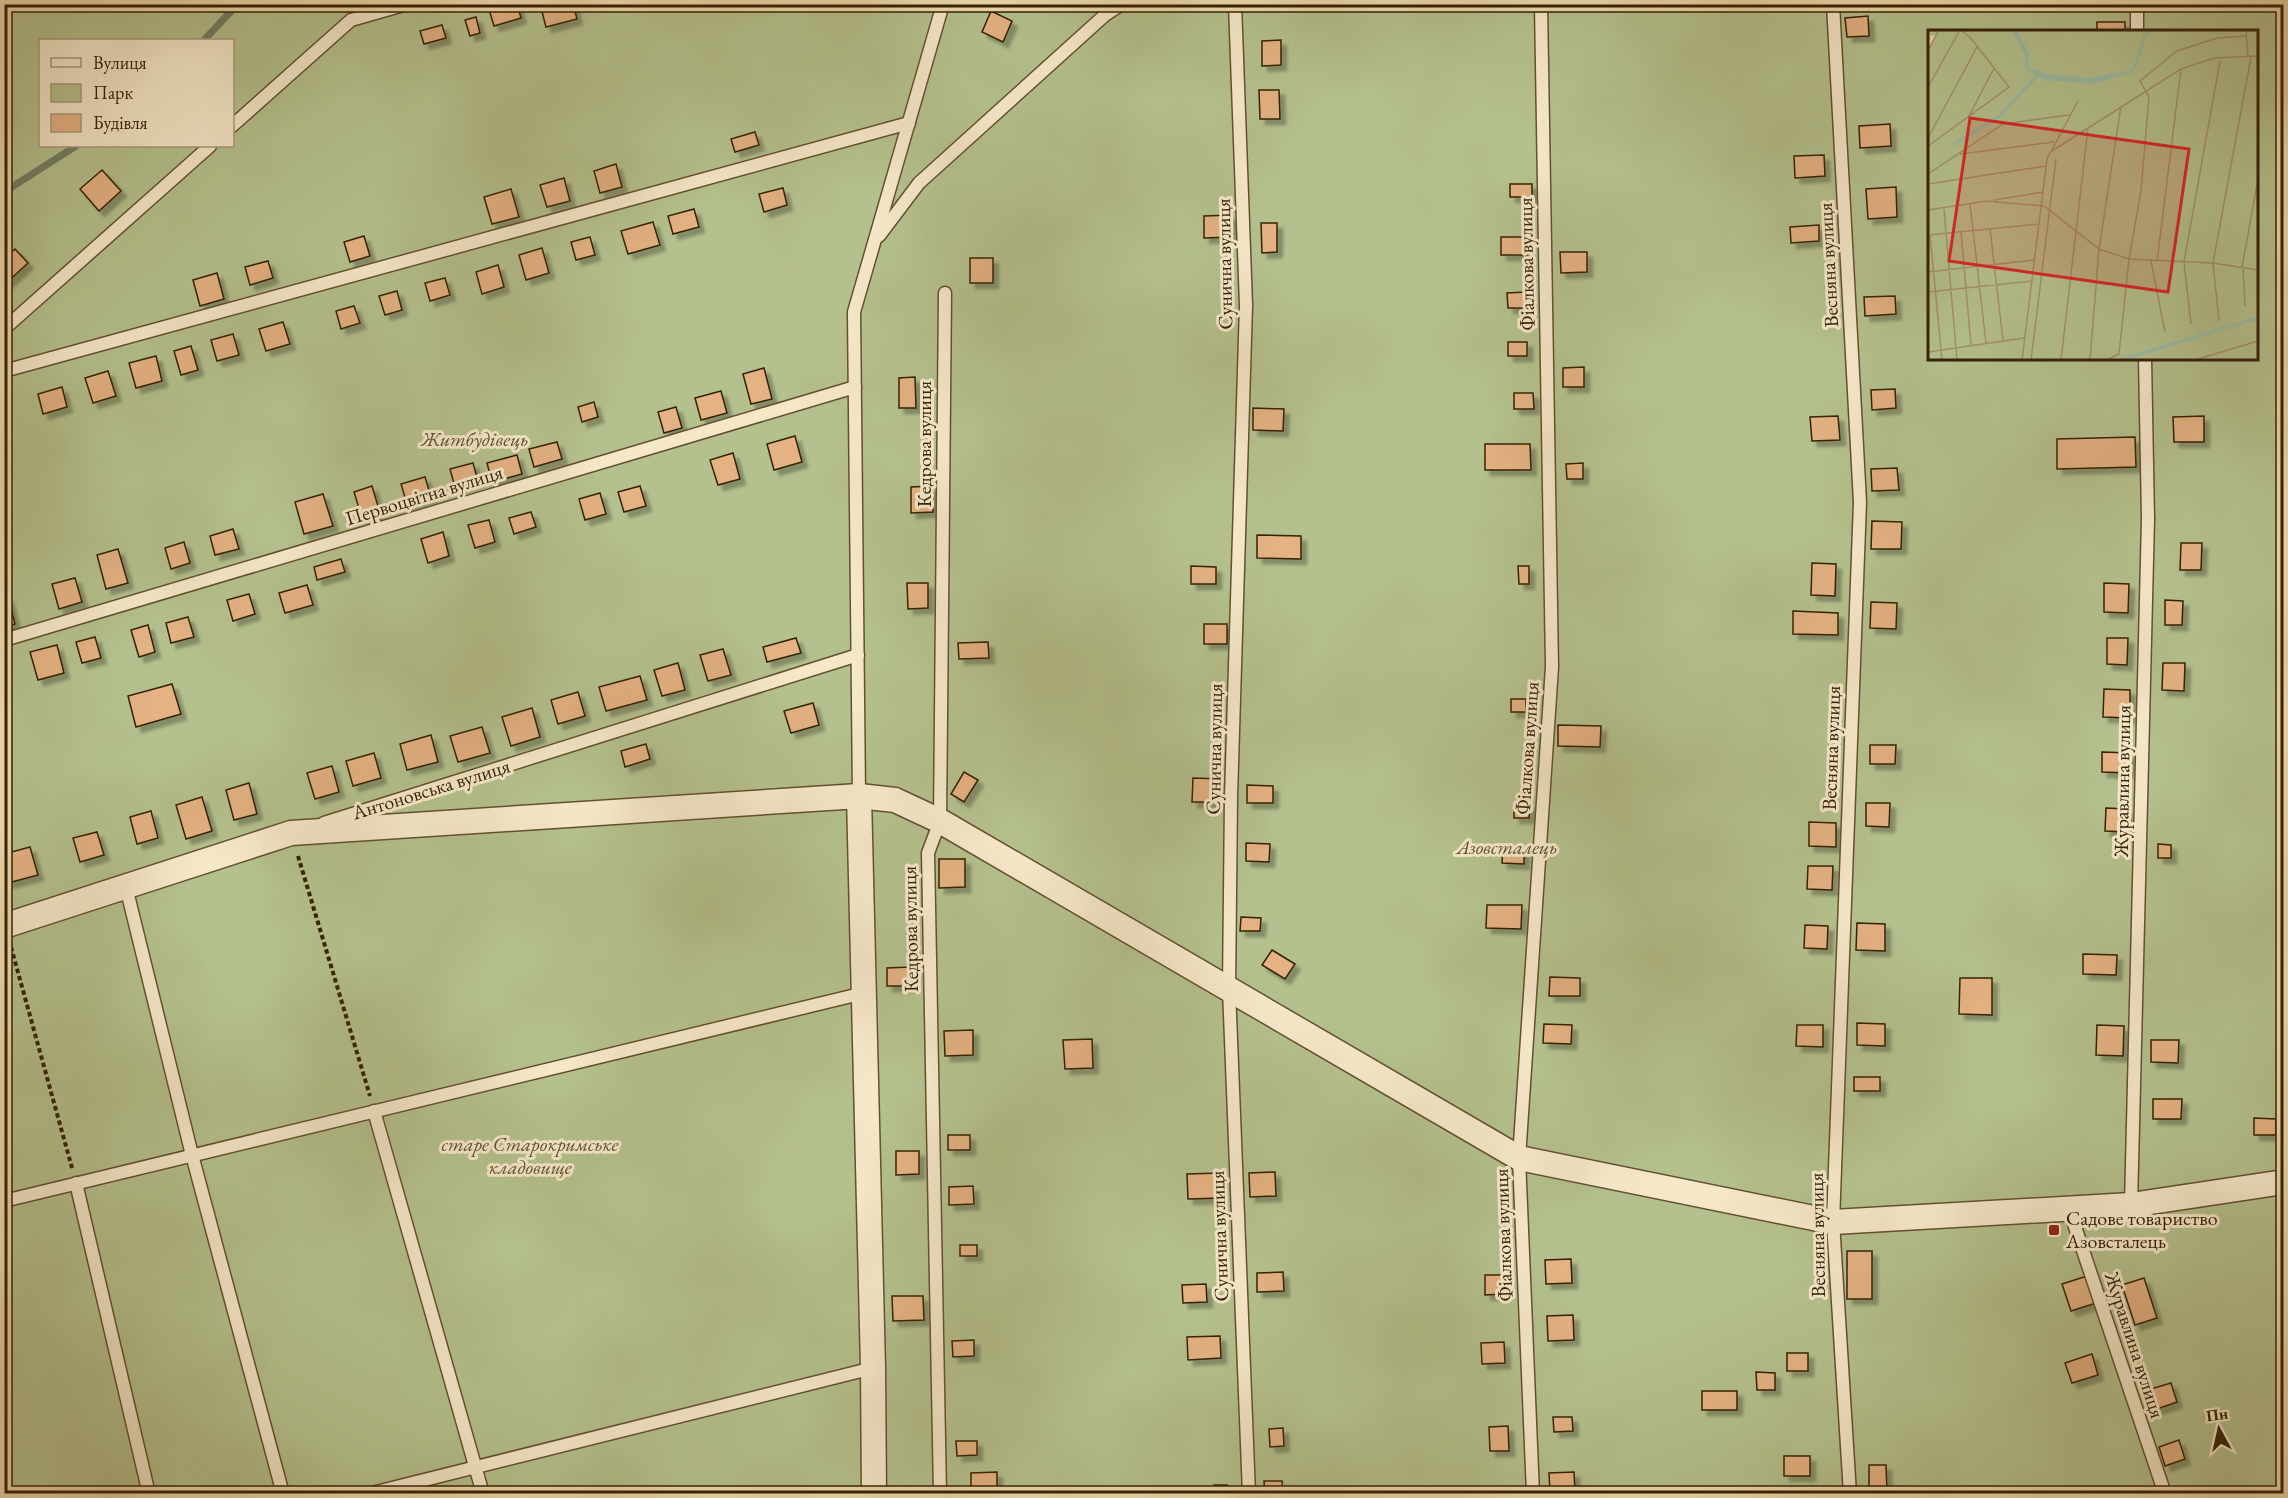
<svg xmlns="http://www.w3.org/2000/svg" width="2288" height="1498" font-family="'EB Garamond',serif">
<style>
.green{fill:#b4c18e;stroke:#74714a;stroke-width:1.5;fill-rule:evenodd}
.lines{fill:none;stroke-linecap:round;stroke-linejoin:round}
.stream{stroke:#717e65;stroke-width:7}
.building{fill:#e4b283;stroke:#342106;stroke-width:1.5;filter:url(#shadow)}
.lane-casing{stroke:#635030;stroke-width:15}
.street-casing{stroke:#635030;stroke-width:27}
.path{stroke:#342106;stroke-width:4;stroke-dasharray:4.5 3;stroke-linecap:butt}
.lane{stroke:#f5e8c9;stroke-width:12}
.street{stroke:#f5e8c9;stroke-width:24}
.poi-dot{fill:#8f2418;stroke:#f5e8c9;stroke-width:2}
.labels{text-anchor:middle;stroke-width:6;stroke-linejoin:round;paint-order:stroke}
.street-label{font-size:20px;fill:#342106;stroke:#f5e8c9}
.park-label{font-size:20px;font-style:italic;fill:#5a512f;stroke:#f5e8c9}
.poi-label{font-size:20px;fill:#342106;stroke:#f5e8c9;text-anchor:start}
.inset-river{fill:none;stroke:#9abca5;stroke-width:3}
.inset-road{fill:none;stroke:#a4916a;stroke-width:1.5}
.view{fill:#d62828;fill-opacity:0.15;stroke:#d62828;stroke-width:3}
.inset-edge{fill:none;stroke:#342106;stroke-width:3}
</style>
<defs>
<filter id="shadow"><feDropShadow dx="5.5" dy="5.5" stdDeviation="1.5" flood-color="#0004"/></filter>
</defs>
<rect width="100%" height="100%" fill="#efdbac"/>
<filter id="stains"><feTurbulence type="fractalNoise" baseFrequency=".00333" numOctaves="4"/><feColorMatrix values="0 0 0 0 .2 0 0 0 0 .09 0 0 0 0 .02 0 0 0 .5 -.17"/></filter>
<radialGradient id="worn" r=".72"><stop offset=".6" stop-color="#630" stop-opacity="0"/><stop offset="1" stop-color="#630" stop-opacity=".3"/></radialGradient>
<path class="green" d="M5,5H2283V1493L5,1494ZM1930,32H2256V358H1930ZM40,40H232V146H40Z"/>
<g class="lines">
<g class="stream">
<polyline points="204,40 238,4"/>
<polyline points="4,192 76,146"/>
</g>
</g>
<g class="building">
<polygon points="494,4 517,4 521,18 494,26 488,6"/>
<polygon points="540,4 573,4 577,19 546,27"/>
<polygon points="991,11 1012,21 1003,42 982,32"/>
<polygon points="1868,16 1869,36 1847,37 1845,18"/>
<polygon points="476,17 480,33 470,36 465,20"/>
<rect x="2097" y="22" width="28" height="10"/>
<polygon points="442,25 446,38 424,44 420,31"/>
<polygon points="1281,40 1281,65 1262,66 1262,41"/>
<polygon points="1259,90 1279,90 1280,119 1260,119"/>
<polygon points="1890,124 1891,146 1860,148 1859,126"/>
<polygon points="755,132 759,145 735,152 731,139"/>
<polygon points="1824,155 1825,176 1795,178 1794,156"/>
<polygon points="616,164 622,187 600,193 594,171"/>
<polygon points="102,170 121,191 99,211 80,189"/>
<polygon points="564,178 570,201 547,207 540,185"/>
<rect x="1510" y="184" width="22" height="13"/>
<polygon points="1896,187 1897,217 1868,219 1866,189"/>
<polygon points="783,188 787,205 764,212 759,194"/>
<polygon points="511,189 519,217 492,224 484,197"/>
<polygon points="694,209 699,227 673,234 668,216"/>
<polygon points="1232,215 1232,237 1204,238 1204,216"/>
<polygon points="653,222 660,245 628,254 621,231"/>
<polygon points="1261,223 1277,223 1277,252 1262,253"/>
<polygon points="1819,225 1819,241 1791,243 1790,227"/>
<polygon points="364,236 370,256 350,262 344,242"/>
<polygon points="590,237 595,255 576,260 571,242"/>
<rect x="1501" y="237" width="26" height="18"/>
<polygon points="542,248 549,273 526,280 519,255"/>
<polygon points="15,249 28,263 4,285 4,259"/>
<polygon points="1560,252 1587,252 1587,272 1561,273"/>
<rect x="970" y="258" width="23" height="25"/>
<polygon points="268,261 273,278 250,285 245,267"/>
<polygon points="498,265 504,287 482,294 476,272"/>
<polygon points="217,273 224,299 200,306 193,280"/>
<polygon points="445,278 450,295 430,301 425,283"/>
<polygon points="397,291 402,310 385,315 379,296"/>
<polygon points="1526,292 1527,308 1508,308 1507,293"/>
<polygon points="1895,296 1896,314 1865,316 1864,297"/>
<polygon points="354,306 360,323 341,329 336,311"/>
<polygon points="283,322 290,344 266,351 259,329"/>
<polygon points="233,334 239,355 217,361 211,340"/>
<rect x="1508" y="342" width="19" height="14"/>
<polygon points="191,346 198,370 181,375 174,351"/>
<polygon points="156,356 162,381 136,388 129,363"/>
<polygon points="1584,367 1584,387 1563,387 1563,368"/>
<polygon points="764,368 772,399 751,404 743,374"/>
<polygon points="108,371 116,396 93,403 85,378"/>
<polygon points="915,377 916,408 899,408 899,378"/>
<polygon points="62,387 67,407 43,414 38,394"/>
<polygon points="1895,389 1896,408 1872,410 1871,390"/>
<polygon points="721,391 727,413 701,420 695,398"/>
<polygon points="1514,393 1533,393 1534,409 1514,409"/>
<polygon points="594,402 598,417 582,422 578,407"/>
<polygon points="676,407 682,428 664,433 658,412"/>
<polygon points="1253,408 1284,409 1283,431 1253,430"/>
<polygon points="1838,416 1840,440 1812,441 1810,417"/>
<polygon points="2204,416 2204,442 2174,442 2173,417"/>
<polygon points="795,436 802,462 774,470 767,444"/>
<polygon points="2135,437 2136,467 2057,469 2057,439"/>
<polygon points="557,442 562,459 534,467 529,449"/>
<polygon points="1485,444 1530,444 1531,470 1485,470"/>
<polygon points="733,453 740,479 718,485 710,460"/>
<polygon points="517,455 522,474 492,482 487,463"/>
<polygon points="473,463 478,481 455,487 450,469"/>
<polygon points="1583,463 1583,479 1567,479 1566,464"/>
<polygon points="1897,468 1899,490 1872,491 1871,469"/>
<polygon points="425,477 431,497 407,504 401,484"/>
<polygon points="372,486 380,513 362,518 354,492"/>
<polygon points="640,486 646,506 624,512 618,492"/>
<polygon points="933,486 933,512 911,513 911,487"/>
<polygon points="600,493 606,514 585,520 579,499"/>
<polygon points="323,494 333,526 304,534 295,502"/>
<polygon points="531,512 536,527 514,534 509,518"/>
<polygon points="489,520 495,542 475,548 468,525"/>
<polygon points="1872,521 1902,522 1901,549 1871,549"/>
<polygon points="233,529 239,549 215,555 210,536"/>
<polygon points="443,532 449,556 428,563 421,539"/>
<polygon points="1257,535 1301,536 1301,559 1257,558"/>
<polygon points="184,542 190,563 171,569 165,548"/>
<polygon points="2181,543 2202,543 2201,570 2180,570"/>
<polygon points="118,549 128,583 106,589 97,555"/>
<polygon points="341,559 345,572 317,580 314,567"/>
<polygon points="1812,563 1836,564 1835,596 1811,595"/>
<polygon points="1191,566 1216,567 1216,584 1191,584"/>
<polygon points="1518,566 1529,566 1529,584 1519,584"/>
<polygon points="75,578 82,602 59,609 52,584"/>
<polygon points="907,583 928,583 928,608 908,609"/>
<polygon points="2104,583 2129,584 2128,613 2104,612"/>
<polygon points="307,585 313,605 285,613 279,593"/>
<polygon points="249,594 255,614 233,621 227,600"/>
<polygon points="8,597 15,624 4,627 4,598"/>
<polygon points="2165,600 2183,601 2182,625 2165,625"/>
<polygon points="1871,602 1897,603 1896,629 1870,628"/>
<polygon points="1793,611 1838,613 1838,635 1793,634"/>
<polygon points="188,617 194,637 171,643 166,623"/>
<rect x="1204" y="624" width="23" height="20"/>
<polygon points="148,625 155,652 139,657 131,630"/>
<polygon points="95,637 101,658 82,663 76,642"/>
<polygon points="796,638 801,653 767,662 763,647"/>
<polygon points="2107,638 2128,638 2127,665 2107,664"/>
<polygon points="988,642 989,658 959,659 958,643"/>
<polygon points="57,645 64,673 38,680 30,652"/>
<polygon points="723,649 731,675 708,681 700,655"/>
<polygon points="678,663 685,690 662,696 654,670"/>
<polygon points="2163,663 2185,663 2184,691 2162,690"/>
<polygon points="640,676 647,700 606,711 599,687"/>
<polygon points="172,684 181,714 136,727 128,696"/>
<polygon points="2104,689 2130,690 2130,718 2103,717"/>
<polygon points="578,692 585,716 558,724 551,700"/>
<rect x="1511" y="699" width="15" height="13"/>
<polygon points="813,703 819,725 791,733 784,711"/>
<polygon points="532,708 540,737 511,746 502,717"/>
<polygon points="1558,725 1601,726 1600,747 1558,746"/>
<polygon points="482,727 490,753 458,762 450,736"/>
<polygon points="431,735 438,762 407,770 400,744"/>
<polygon points="646,744 650,759 625,767 621,751"/>
<polygon points="1870,745 1896,745 1895,764 1870,764"/>
<polygon points="2102,752 2130,753 2130,773 2102,772"/>
<polygon points="374,753 381,778 353,786 346,761"/>
<polygon points="332,766 339,792 315,799 307,773"/>
<polygon points="964,772 978,780 964,802 951,794"/>
<polygon points="1193,778 1222,779 1221,802 1192,802"/>
<polygon points="249,783 257,814 234,820 226,790"/>
<polygon points="1247,785 1273,786 1273,803 1247,803"/>
<polygon points="202,797 212,831 186,839 176,805"/>
<polygon points="1866,803 1890,803 1889,827 1866,826"/>
<polygon points="1514,804 1530,804 1529,818 1514,818"/>
<polygon points="2106,808 2127,809 2126,832 2105,831"/>
<polygon points="151,811 158,838 137,844 130,817"/>
<polygon points="1809,822 1836,823 1836,847 1809,846"/>
<polygon points="97,832 104,855 80,862 73,838"/>
<polygon points="1246,843 1270,844 1269,862 1246,861"/>
<polygon points="2158,844 2171,845 2171,858 2158,858"/>
<polygon points="30,847 38,875 8,883 4,870 4,854"/>
<polygon points="1503,849 1524,849 1524,864 1502,863"/>
<polygon points="939,859 965,859 965,887 939,888"/>
<polygon points="1808,866 1833,866 1832,890 1807,889"/>
<polygon points="1487,905 1522,905 1521,929 1486,928"/>
<polygon points="1241,917 1261,918 1260,931 1240,931"/>
<polygon points="1857,923 1885,924 1885,951 1856,950"/>
<polygon points="1805,925 1828,926 1827,949 1804,948"/>
<polygon points="1272,950 1295,964 1285,979 1262,965"/>
<polygon points="2083,954 2117,955 2116,975 2083,974"/>
<polygon points="911,967 911,986 887,986 887,968"/>
<polygon points="1550,977 1580,978 1580,996 1549,996"/>
<polygon points="1960,978 1992,978 1992,1015 1959,1014"/>
<polygon points="1857,1023 1885,1024 1885,1046 1857,1045"/>
<polygon points="1544,1024 1572,1025 1571,1044 1543,1043"/>
<polygon points="1797,1025 1823,1025 1823,1047 1796,1046"/>
<polygon points="2097,1025 2124,1026 2123,1056 2096,1055"/>
<polygon points="973,1030 973,1055 945,1056 944,1031"/>
<polygon points="1092,1039 1093,1068 1065,1069 1063,1040"/>
<polygon points="2151,1040 2179,1040 2178,1063 2151,1062"/>
<rect x="1854" y="1077" width="26" height="14"/>
<polygon points="2153,1099 2182,1099 2181,1119 2153,1119"/>
<polygon points="2254,1118 2276,1119 2276,1135 2254,1135"/>
<rect x="948" y="1135" width="22" height="15"/>
<polygon points="896,1151 919,1151 919,1174 896,1175"/>
<polygon points="1275,1172 1276,1196 1250,1197 1249,1173"/>
<polygon points="1219,1173 1220,1198 1188,1199 1187,1174"/>
<polygon points="973,1186 974,1204 949,1205 949,1187"/>
<rect x="960" y="1245" width="17" height="11"/>
<rect x="1847" y="1251" width="25" height="48"/>
<polygon points="1571,1259 1572,1283 1546,1284 1545,1260"/>
<polygon points="1283,1272 1284,1291 1257,1292 1257,1273"/>
<polygon points="1485,1275 1502,1275 1503,1294 1485,1295"/>
<polygon points="2087,1276 2096,1303 2071,1311 2062,1284"/>
<polygon points="2144,1278 2157,1318 2135,1325 2122,1285"/>
<polygon points="1206,1284 1207,1302 1183,1303 1182,1285"/>
<polygon points="892,1296 923,1296 924,1320 893,1321"/>
<polygon points="1573,1315 1574,1340 1548,1341 1547,1316"/>
<polygon points="1220,1336 1221,1358 1188,1360 1187,1337"/>
<polygon points="974,1340 974,1356 953,1357 952,1341"/>
<polygon points="1504,1342 1505,1363 1482,1364 1481,1343"/>
<rect x="1787" y="1353" width="21" height="18"/>
<polygon points="2092,1354 2098,1375 2072,1383 2065,1363"/>
<polygon points="1756,1372 1775,1373 1775,1390 1757,1390"/>
<polygon points="2171,1383 2177,1402 2157,1409 2151,1389"/>
<rect x="1702" y="1391" width="35" height="19"/>
<polygon points="1553,1417 1572,1417 1573,1431 1554,1432"/>
<polygon points="1508,1426 1509,1451 1490,1451 1489,1427"/>
<polygon points="1283,1428 1284,1446 1270,1447 1269,1429"/>
<polygon points="2179,1440 2185,1459 2165,1466 2159,1447"/>
<polygon points="956,1441 977,1441 977,1455 957,1456"/>
<rect x="1784" y="1456" width="26" height="20"/>
<polygon points="1869,1465 1886,1465 1887,1492 1869,1492"/>
<polygon points="997,1472 997,1487 971,1487 971,1473"/>
<polygon points="1574,1472 1575,1492 1550,1493 1549,1473"/>
<polygon points="1264,1481 1282,1481 1283,1494 1265,1494"/>
<rect x="1214" y="1485" width="13" height="9"/>
</g>
<g class="lines">
<g class="lane-casing">
<g id="lane">
<polyline points="1235,4 1246,305 1231,797 1229,989 1249,1494"/>
<polyline points="1833,4 1860,502 1833,1222 1850,1494"/>
<polyline points="2137,4 2137,32"/>
<polyline points="232,126 351,20 407,4"/>
<polyline points="879,236 919,183 1105,15 1122,4"/>
<polyline points="4,329 210,146"/>
<polyline points="4,371 909,123"/>
<polyline points="4,640 855,387"/>
<polyline points="859,796 854,312 943,4"/>
<polyline points="324,823 858,655"/>
<polyline points="126,887 192,1155 283,1494"/>
<polyline points="374,1111 483,1494"/>
<polyline points="76,1183 149,1494"/>
<polyline points="4,1201 864,993"/>
<polyline points="2131,1205 2148,519 2145,358"/>
<polyline points="2069,1209 2165,1494"/>
<polyline points="368,1494 873,1368"/>
<polyline points="940,1494 928,853 940,821 945,293"/>
<polyline points="1533,1494 1519,1158 1552,667 1541,4"/>
</g>
</g>
<g class="street-casing">
<g id="street">
<polyline points="859,796 873,1368 874,1494"/>
<polyline points="4,926 291,833 859,796 895,800 940,821 1519,1158 1833,1222 2131,1205 2284,1182"/>
</g>
</g>
<g class="path">
<polyline points="298,856 370,1096"/>
<polyline points="11,947 72,1168"/>
</g>
<use href="#lane" class="lane"/>
<use href="#street" class="street"/>
</g>
<rect class="poi-dot" x="2048" y="1224" width="12" height="12" rx="3"/>
<g class="labels">
<g class="street-label">
<text transform="translate(1224 264) rotate(-91)" y="7">Сунична вулиця</text>
<text transform="translate(1526 264) rotate(-91)" y="7">Фіалкова вулиця</text>
<text transform="translate(1828 265) rotate(-93)" y="7">Весняна вулиця</text>
<text transform="translate(924 444) rotate(-90)" y="7">Кедрова вулиця</text>
<text transform="translate(424 495) rotate(-17)" y="7">Первоцвітна вулиця</text>
<text transform="translate(1527 748) rotate(-86)" y="7">Фіалкова вулиця</text>
<text transform="translate(1831 748) rotate(-88)" y="7">Весняна вулиця</text>
<text transform="translate(1214 749) rotate(-89)" y="7">Сунична вулиця</text>
<text transform="translate(2122 781) rotate(-89)" y="7">Журавлина вулиця</text>
<text transform="translate(431 789) rotate(-17)" y="7">Антоновська вулиця</text>
<text transform="translate(910 929) rotate(-91)" y="7">Кедрова вулиця</text>
<text transform="translate(1503 1235) rotate(-92)" y="7">Фіалкова вулиця</text>
<text transform="translate(1817 1235) rotate(-91)" y="7">Весняна вулиця</text>
<text transform="translate(1219 1236) rotate(-92)" y="7">Сунична вулиця</text>
<text transform="translate(2135 1345) rotate(72)" y="7">Журавлина вулиця</text>
</g>
<g class="park-label">
<text x="475" y="446">Житбудівець</text>
<text x="1507" y="854">Азовсталець</text>
<text x="530" y="1151">старе Старокримське<tspan x="530" dy="23">кладовище</tspan></text>
</g>
<g class="poi-label">
<text x="2066" y="1225">Садове товариство<tspan x="2066" dy="23">Азовсталець</tspan></text>
</g>
</g>
<g transform="translate(1928 30)">
<rect width="330" height="330" fill="#efdbac"/>
<path d="M0,0H330V330H0V20L8,5L0,6Z" fill="#b4c18e"/>
<path d="M84,0H89L101,23L100,37L120,44L160,48L200,41L209,34L204,43L162,54L116,50L97,39V25Z" fill="#9abca5"/>
<path class="inset-river" d="M207,38L216,7L222,0M25,115L70,87L111,44M192,330L330,288"/>
<path class="inset-road" d="M318,0L320,27M0,20L11,0M0,57L32,0L42,7L81,57L0,116M40,88L66,38M0,108L49,17M124,121L253,39L286,28L330,26M32,124L126,112M0,144L75,94L141,85M0,154L118,136M66,170L115,162M58,171L116,176L171,219L201,229L285,233L330,240M42,174L58,313M16,179L29,330M0,180L59,171M62,199L75,310M33,202L43,315M1,205L111,194M2,205L14,330M223,231L237,302M229,232L253,39M314,237L330,149M315,237L317,276M0,242L107,230M0,262L104,251M291,291L285,233L323,27M263,294L256,232L292,31M0,322L96,308M94,330L119,129L150,71M103,330L128,129M133,330L160,98M162,330L171,219L193,76M179,330L191,324L201,229L213,161L221,67L212,51L249,21L289,8L318,6M267,330L330,311"/>
<path class="view" d="M42,88L261,119L240,262L21,231Z"/>
<rect width="330" height="330" class="inset-edge"/>
</g>
<rect width="2288" height="1498" fill="none" stroke="#efdbac" stroke-width="24"/>
<rect x="6" y="6" width="2276" height="1486" fill="none" stroke="#342106" stroke-width="3"/>
<rect x="12" y="12" width="2264" height="1474" fill="none" stroke="#342106" stroke-width="1.5"/>
<rect x="39" y="39" width="195" height="108" fill="#f5e8c9" stroke="#a8987b" stroke-width="1.5"/>
<rect x="51" y="58" width="30" height="9" fill="#f5e8c9" stroke="#a8987b" stroke-width="1.5"/>
<text x="93" y="69" font-size="18" fill="#342106">Вулиця</text>
<rect x="51" y="84" width="30" height="18" fill="#b4c18e" stroke="#a8987b" stroke-width="1.5"/>
<text x="93" y="99" font-size="18" fill="#342106">Парк</text>
<rect x="51" y="114" width="30" height="18" fill="#e4b283" stroke="#a8987b" stroke-width="1.5"/>
<text x="93" y="129" font-size="18" fill="#342106">Будівля</text>
<g transform="translate(2219 1429) rotate(352)" stroke="#f5e8c9" stroke-width="4.5" paint-order="stroke">
<path d="M0-4.5L10 22L0 15L-10 22Z" fill="#342106"/>
<text y="-9" font-size="16" font-weight="bold" text-anchor="middle" fill="#342106">Пн</text>
</g>
<rect width="100%" height="100%" filter="url(#stains)"/>
<rect width="100%" height="100%" fill="url(#worn)"/>
</svg>
